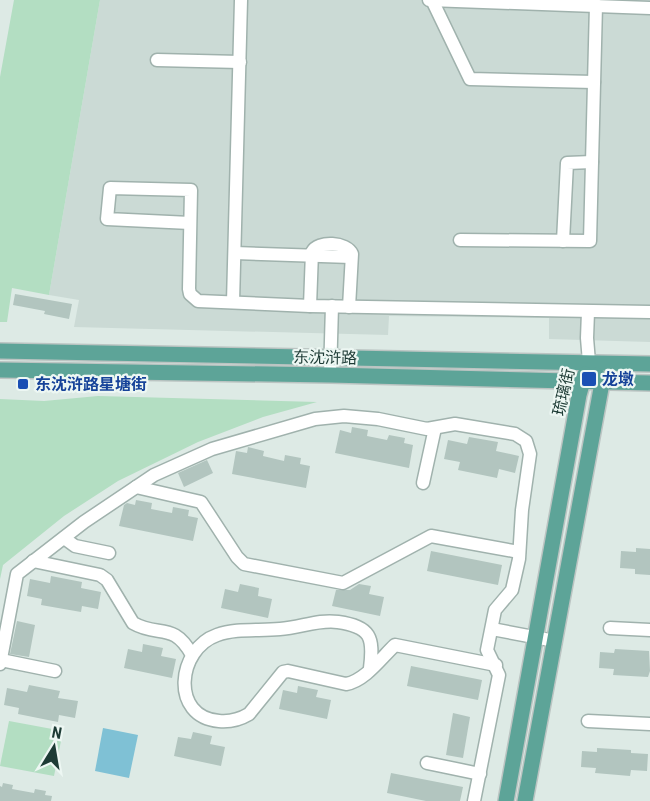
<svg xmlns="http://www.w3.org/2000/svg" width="650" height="801" font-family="'Roboto Condensed','Noto Sans SC',sans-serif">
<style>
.built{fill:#cbdad5}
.green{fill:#b3dec2}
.water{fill:#7fc1d5}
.building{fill:#b2c5bf}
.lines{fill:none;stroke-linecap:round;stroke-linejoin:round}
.minor-casing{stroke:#a0b2ad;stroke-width:15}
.major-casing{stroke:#bbc4c2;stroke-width:18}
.minor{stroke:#fff;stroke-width:12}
.major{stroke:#5da498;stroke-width:15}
.transit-dot{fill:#1a4fb4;stroke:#edf7f3;stroke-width:2}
.labels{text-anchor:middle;stroke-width:4.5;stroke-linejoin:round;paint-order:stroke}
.street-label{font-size:16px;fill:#1d3b35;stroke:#edf7f3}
.transit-label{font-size:16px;font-weight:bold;fill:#164399;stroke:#edf7f3;text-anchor:start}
</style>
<rect width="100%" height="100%" fill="#ddeae5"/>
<polygon class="built" points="100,0 650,0 650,342 549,339 549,318 389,316 388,335 74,327 79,300 49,295"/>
<g class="green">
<polygon points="14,0 100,0 49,295 12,288 7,322 0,322 0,77"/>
<polygon points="98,396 317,402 263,417 198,442 118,481 64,516 3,565 0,579 0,399 44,401"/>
<polygon points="9,721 63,731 54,776 0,766"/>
</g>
<polygon class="water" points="103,728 138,735 129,778 95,771"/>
<g class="building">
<polygon points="15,294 72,304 69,319 44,314 45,311 13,305"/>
<polygon points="352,427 368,430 367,436 387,440 389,435 405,438 404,443 413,445 409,468 335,453 340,430 351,433"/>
<polygon points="469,437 498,442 496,451 519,456 515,473 499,469 497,478 458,470 460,462 444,459 448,440 467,444"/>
<polygon points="248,447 264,451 263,456 284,461 285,455 301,458 300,464 310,466 306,488 232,474 236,451 247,453"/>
<polygon points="207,460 213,473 184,487 178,473"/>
<polygon points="136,500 152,503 151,509 172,513 173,507 189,510 188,516 198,518 193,541 119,526 124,505 127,503 135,505"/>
<polygon points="636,548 650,549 650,575 635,574 635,569 620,568 621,551 636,552"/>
<polygon points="431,551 502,565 498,585 427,571"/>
<polygon points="51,576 82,582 81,588 101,592 98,609 82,606 81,612 41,605 42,599 27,596 30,579 50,583"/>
<polygon points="240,584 259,588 258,596 272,599 268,618 221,608 225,589 238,592"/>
<polygon points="359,584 371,586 369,594 384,597 380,616 332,606 336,590 350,590"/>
<polygon points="17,621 35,625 29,657 10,654"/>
<polygon points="143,644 163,648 161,656 176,659 172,678 124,668 128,649 142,652"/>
<polygon points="615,649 649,651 650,671 648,677 613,675 614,669 599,668 600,652 614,653"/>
<polygon points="411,666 482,680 478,700 407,686"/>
<polygon points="29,685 60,691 58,698 78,701 75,718 59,715 58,722 18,714 19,708 4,705 7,688 27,692"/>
<polygon points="298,686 318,690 316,697 331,700 327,719 279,709 283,690 297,693"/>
<polygon points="453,713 470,717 463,758 446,755"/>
<polygon points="193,732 212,736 210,744 225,747 221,766 174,756 178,737 191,739"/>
<polygon points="597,748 631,750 631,753 648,754 647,771 631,770 630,776 595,773 596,768 581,767 582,751 597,752"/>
<polygon points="391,773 463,787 460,801 426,801 387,793"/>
<polygon points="3,783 13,785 12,789 34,793 35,789 46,791 45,795 52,796 51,801 0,801 0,786 2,787"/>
</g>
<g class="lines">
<g class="minor-casing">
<g id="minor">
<polyline points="429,0 650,8"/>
<polyline points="432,0 470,79 594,82"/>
<polyline points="157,60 240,62"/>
<polyline points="190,223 107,219 110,188 191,190 189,289 190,294 198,301 310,306 650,312"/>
<polyline points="460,240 590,241 596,5"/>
<polyline points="563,241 567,163 592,162"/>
<polyline points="235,253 351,257"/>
<polyline points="233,302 241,0"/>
<path d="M310,306L312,252C318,240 347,242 352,254L349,307"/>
<polyline points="588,312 587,338 589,362"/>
<polyline points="330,375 332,306"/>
<polyline points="423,483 435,428"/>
<polyline points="136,487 201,502 237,557 244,564 343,583 431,536 519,552"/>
<polyline points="64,538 75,546 109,553"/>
<path d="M33,561L100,575L107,580L133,623C159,638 173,621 192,655"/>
<polyline points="610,628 650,630"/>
<polyline points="492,629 555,641"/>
<polyline points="1,660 55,671"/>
<polyline points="0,664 17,574 84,522 154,475 212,449 315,419 344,416 378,419 427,429 455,424 515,434 526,441 530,454 522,510 519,559 512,590 495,610 487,650 499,675 474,801"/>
<path d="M370,668C374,637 371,627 338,622C318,619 300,628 280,629C259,631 236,628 217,635C177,649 170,717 219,721C230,722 239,720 249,714L283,672L288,671L346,684C365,681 382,657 395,645L496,665"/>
<polyline points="588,721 650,724"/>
<polyline points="427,763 480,774"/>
</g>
</g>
<g class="major-casing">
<g id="major">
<polyline points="0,351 650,364"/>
<polyline points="0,370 330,375 650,383"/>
<polyline points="506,801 579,395 585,374"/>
<polyline points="525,801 602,383 597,375"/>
</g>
</g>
<use href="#minor" class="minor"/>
<use href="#major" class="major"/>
</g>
<g class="transit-dot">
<rect x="581" y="371" width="16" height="16" rx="3"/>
<rect x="17" y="378" width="12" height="12" rx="3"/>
</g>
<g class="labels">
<g class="street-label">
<text transform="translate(325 357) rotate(1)" y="6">东沈浒路</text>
<text transform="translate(563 392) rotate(-77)" y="6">琉璃街</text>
</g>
<g class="transit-label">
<text x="602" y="385">龙墩</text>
<text x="35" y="390">东沈浒路星塘街</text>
</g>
</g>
<g transform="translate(54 747) rotate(11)" stroke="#edf7f3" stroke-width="4.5" paint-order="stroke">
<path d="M0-4.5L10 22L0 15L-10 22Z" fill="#1d3b35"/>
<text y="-9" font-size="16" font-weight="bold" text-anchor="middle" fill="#1d3b35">N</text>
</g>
</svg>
